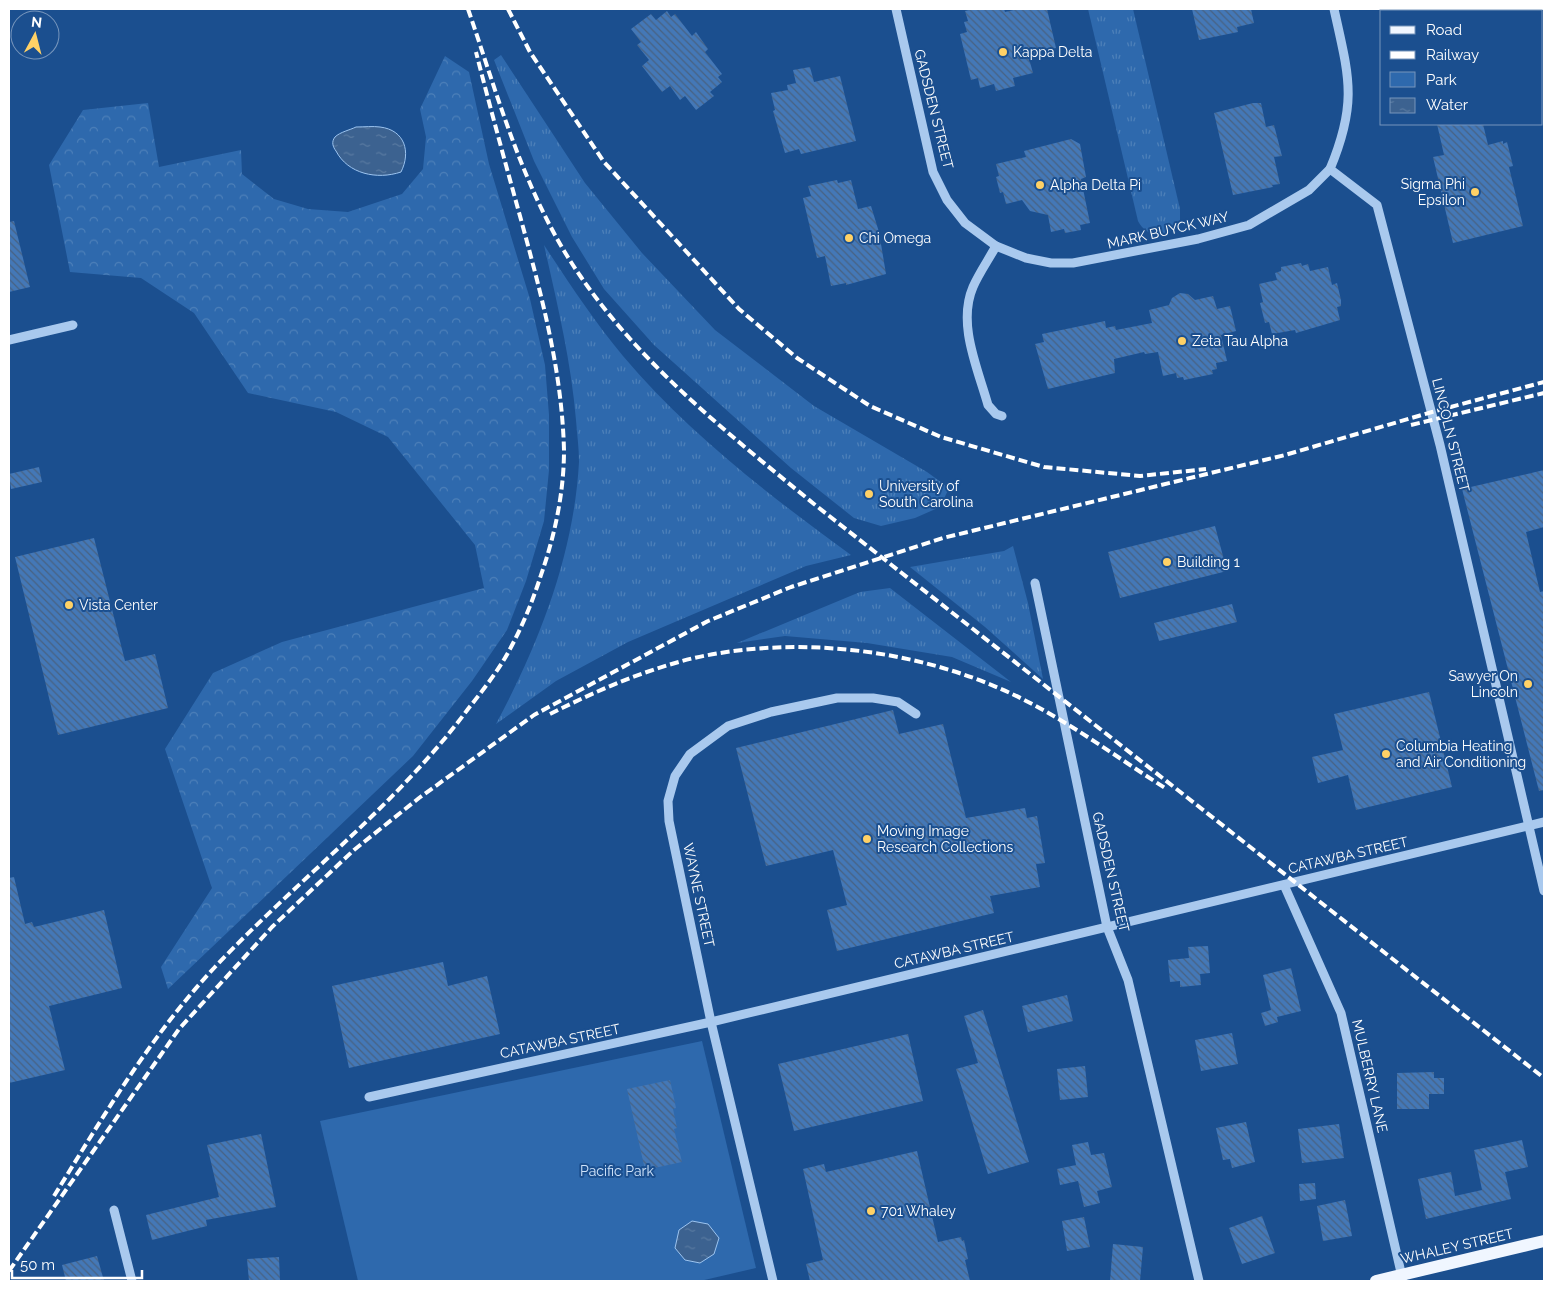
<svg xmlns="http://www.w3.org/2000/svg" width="1553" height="1290" font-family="Raleway,sans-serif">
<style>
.grass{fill:url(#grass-tufts)}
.forest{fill:url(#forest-crowns)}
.park{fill:#2e69ad}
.water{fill:url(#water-ripples);stroke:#9cc4f0}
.building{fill:url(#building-back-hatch)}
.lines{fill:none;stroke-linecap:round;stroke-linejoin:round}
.minor{stroke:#a9c9ee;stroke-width:9}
.major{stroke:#f0f6ff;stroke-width:12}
.rail{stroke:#fff;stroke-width:4;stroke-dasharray:9 4;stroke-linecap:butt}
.poi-dot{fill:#ffd166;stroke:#1b4f8f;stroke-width:2}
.labels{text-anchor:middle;stroke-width:4;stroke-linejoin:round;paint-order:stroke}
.poi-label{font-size:14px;fill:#fff;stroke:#1b4f8f;text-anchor:start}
.street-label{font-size:14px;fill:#fff;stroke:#1b4f8f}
.park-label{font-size:14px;fill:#cfe3fa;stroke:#1b4f8f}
</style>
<defs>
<pattern id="grass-tufts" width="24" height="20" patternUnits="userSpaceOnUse" patternTransform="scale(1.25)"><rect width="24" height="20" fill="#2e69ad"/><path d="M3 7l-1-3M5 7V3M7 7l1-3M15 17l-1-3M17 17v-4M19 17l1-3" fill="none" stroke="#4d80b9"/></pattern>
<pattern id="forest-crowns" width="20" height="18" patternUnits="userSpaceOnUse" patternTransform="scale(1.25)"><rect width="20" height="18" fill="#2e69ad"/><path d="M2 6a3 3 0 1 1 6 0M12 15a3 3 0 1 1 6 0" fill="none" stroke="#4d80b9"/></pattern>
<pattern id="water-ripples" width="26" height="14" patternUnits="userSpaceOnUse" patternTransform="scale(1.25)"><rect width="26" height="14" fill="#3c6290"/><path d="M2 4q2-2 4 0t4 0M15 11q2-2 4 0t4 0" fill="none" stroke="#597aa1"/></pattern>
<pattern id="building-back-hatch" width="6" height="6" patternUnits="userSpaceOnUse" patternTransform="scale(1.25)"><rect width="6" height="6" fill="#4478b7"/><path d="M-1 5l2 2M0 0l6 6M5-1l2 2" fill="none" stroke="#486282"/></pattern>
</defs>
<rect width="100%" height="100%" fill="#1b4f8f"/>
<g class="grass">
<path d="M1088,9H1133L1180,209V222C1168,237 1148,240 1138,221Z"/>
<polygon points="501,55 585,183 642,253 715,330 814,406 927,472 949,488 940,507 915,518 881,526 854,518 791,468 654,345 604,289 572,237 534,161 494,60"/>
<path d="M544,245C569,283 594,321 623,356C688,433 770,496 851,555L806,566L628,642L556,681L496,724C539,644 574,554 579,462C579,448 577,434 576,420C571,360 557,303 544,245Z"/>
<polygon points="1013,546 1028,603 1043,679 985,627 910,567 1004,551"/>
<polygon points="890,588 1011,682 952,657 867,643 785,636 737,643 860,592"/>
</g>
<polygon class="forest" points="445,56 469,72 489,164 530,299 545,365 549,415 549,470 544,521 526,581 507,630 472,681 413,756 168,989 161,967 212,888 165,749 213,673 282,642 484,588 475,545 388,437 336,412 248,393 194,313 141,278 70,272 49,165 83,110 148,103 159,167 241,150 242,174 274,199 308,209 348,212 402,194 423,169 426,137 420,109"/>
<polygon class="park" points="702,1041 756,1268 700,1281 358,1281 320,1121"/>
<g class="water">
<path d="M356,127C364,127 373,126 380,127C405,130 411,152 401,172C377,180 348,174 336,151C333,147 331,142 335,137C340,132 350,130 356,127Z"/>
<polygon points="692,1221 708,1224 719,1238 714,1254 700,1263 685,1260 675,1248 679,1230"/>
</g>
<g class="building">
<polygon points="974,9 1004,9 1005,12 1018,9 1047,9 1056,48 1028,55 1033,73 1013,78 1015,86 996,91 994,84 980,88 978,78 971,80 960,34 967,32 964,22 968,21 965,11"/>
<polygon points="1192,9 1251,9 1254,23 1237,27 1238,32 1199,40"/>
<polygon points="667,11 671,17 675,14 692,36 696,32 708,49 705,52 722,74 718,77 722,82 710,92 714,96 696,110 685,96 680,100 670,86 662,92 642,66 649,60 637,45 641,42 631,29 651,14 656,20"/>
<polygon points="810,67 814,82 840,76 856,141 801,154 799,149 785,153 773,111 775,110 771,93 788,90 787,85 796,83 793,70"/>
<polygon points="1253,103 1261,103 1266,127 1274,125 1282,156 1274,157 1280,184 1272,185 1273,187 1233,195 1214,113"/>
<polygon points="1437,124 1483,124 1488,145 1503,141 1503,144 1507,142 1513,166 1509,167 1523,226 1453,243 1433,157 1444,155"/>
<polygon points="1071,139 1080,144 1086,177 1081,179 1090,223 1080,225 1081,230 1065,233 1064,229 1051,232 1048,215 1030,211 1022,200 1006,204 1003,192 1000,193 996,177 999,176 996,164 1026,157 1024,151"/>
<polygon points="837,180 838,183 851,180 858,209 871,206 879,232 886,274 846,285 846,283 831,286 825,256 817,258 803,198 811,196 808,186"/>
<polygon points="14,221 30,287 9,292 9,222"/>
<polygon points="1301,263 1302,266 1308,264 1310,271 1328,267 1332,285 1337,283 1341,300 1341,306 1337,307 1340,320 1296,333 1295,330 1272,334 1269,322 1265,323 1260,303 1263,302 1259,284 1277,280 1275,273 1281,271 1281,267"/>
<polygon points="1180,293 1188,294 1195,300 1213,296 1217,309 1230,306 1236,331 1221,335 1227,361 1216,363 1217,369 1212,370 1213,374 1184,380 1183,377 1177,378 1176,373 1163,376 1158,352 1145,354 1144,352 1114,359 1115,373 1048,389 1035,344 1044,342 1042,334 1105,321 1106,328 1115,326 1116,330 1152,323 1149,310 1169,305 1172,298"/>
<polygon points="39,467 42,482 11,489 9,474"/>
<polygon points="1544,470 1544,527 1526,532 1540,592 1544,591 1544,790 1539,791 1462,489"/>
<polygon points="1215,526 1227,571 1120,598 1108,552"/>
<polygon points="94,538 125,661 155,654 168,708 58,735 15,557"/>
<polygon points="1232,604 1237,622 1159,641 1154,623"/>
<polygon points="1429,692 1452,787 1356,810 1348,775 1318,783 1312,757 1343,750 1334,714"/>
<polygon points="893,710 899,734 943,724 966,818 1025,808 1027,818 1037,816 1045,863 1036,864 1040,887 990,896 994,913 837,951 827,910 847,905 833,850 766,866 736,748"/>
<polygon points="14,877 25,924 32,922 34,927 104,910 122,988 49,1006 65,1070 9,1083 9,878"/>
<polygon points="1208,946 1210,973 1200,974 1201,985 1180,987 1180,981 1170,982 1168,960 1189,958 1188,947"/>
<polygon points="443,962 448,986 487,976 500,1034 349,1068 332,986"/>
<polygon points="1291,968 1301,1011 1277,1017 1278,1022 1265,1026 1261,1013 1271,1010 1263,975"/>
<polygon points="1067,995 1073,1021 1028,1032 1022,1006"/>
<polygon points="983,1010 1029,1162 988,1174 956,1069 978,1063 964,1016"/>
<polygon points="1232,1033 1238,1064 1201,1071 1195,1040"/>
<polygon points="908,1034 923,1101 794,1131 778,1064"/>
<polygon points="1085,1066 1088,1097 1060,1100 1057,1069"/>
<polygon points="1434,1072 1434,1078 1444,1078 1444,1094 1429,1094 1429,1109 1397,1109 1397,1073"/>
<polygon points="670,1080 676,1108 673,1109 677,1128 674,1129 682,1162 645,1170 627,1089"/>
<polygon points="1246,1122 1255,1162 1232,1168 1230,1159 1223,1160 1216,1128"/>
<polygon points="1339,1124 1344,1158 1302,1163 1298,1129"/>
<polygon points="261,1134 276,1207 206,1220 207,1226 152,1240 146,1215 219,1197 207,1145"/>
<polygon points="1522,1140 1528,1167 1505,1172 1511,1199 1426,1219 1418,1179 1451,1172 1455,1196 1482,1190 1474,1150"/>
<polygon points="1088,1142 1091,1155 1104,1153 1112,1187 1097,1191 1100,1203 1084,1207 1078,1181 1060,1185 1057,1169 1076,1165 1072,1145"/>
<polygon points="917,1151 938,1242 961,1237 962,1241 964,1240 968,1259 965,1260 970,1281 810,1281 806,1264 823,1260 803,1169 824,1164 826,1172"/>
<polygon points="1315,1183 1316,1199 1300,1201 1299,1184"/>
<polygon points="1345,1200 1352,1236 1323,1241 1317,1206"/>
<polygon points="1262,1216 1275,1253 1242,1264 1229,1228"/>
<polygon points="1084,1217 1090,1247 1067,1251 1062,1221"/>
<polygon points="1113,1244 1143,1247 1140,1281 1110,1281"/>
<polygon points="97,1256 104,1281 66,1281 62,1265"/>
<polygon points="279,1257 280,1281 249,1281 247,1259"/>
</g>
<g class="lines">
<g class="minor">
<path d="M896,9L933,172L947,200L965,223L996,246C989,259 979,273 973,287C957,324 978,369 988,405L996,414L1002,416"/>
<path d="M1334,9C1349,77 1358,102 1330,169L1377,205L1440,445L1544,891"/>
<polyline points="996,246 1026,258 1051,263 1073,263 1198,239 1249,225 1309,190 1330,169"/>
<polyline points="9,340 73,325"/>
<polyline points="1035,583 1107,927 1128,980 1199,1281"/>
<polyline points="1284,885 1341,1013 1403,1281"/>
<polyline points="369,1097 711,1022 1544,822"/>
<polyline points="114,1210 132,1281"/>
<polyline points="773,1281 711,1022 669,821 668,801 675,776 690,754 728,726 771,712 837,698 873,698 898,702 916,714"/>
</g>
<polyline class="major" points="1376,1281 1544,1241"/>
<g class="rail">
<path d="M468,9C499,99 525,197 581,277C643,367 730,435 814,504L1544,1078"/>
<polyline points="508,9 530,52 604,162 739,309 797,358 870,406 941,437 1044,467 1140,476 1206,469"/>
<polyline points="1411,425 1544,393"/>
<path d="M550,714C596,691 644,670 694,658C797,635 915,649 1010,693C1064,718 1115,756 1165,788"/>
<path d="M54,1196C103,1117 151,1035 215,967C298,879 396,806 468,709C483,690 499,670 510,649C523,625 533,600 541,575C555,535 564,492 564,450C562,373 543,301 523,227C507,169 491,111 476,52"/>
<polyline points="9,1271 179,1029 272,927 354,850 419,798 534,715 708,621 791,587 943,538 1285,455 1432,412 1544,382"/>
</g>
</g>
<g class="poi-dot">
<circle cx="1003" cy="52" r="5"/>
<circle cx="1040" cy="185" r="5"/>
<circle cx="1475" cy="192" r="5"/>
<circle cx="849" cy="238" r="5"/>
<circle cx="1182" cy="341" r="5"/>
<circle cx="869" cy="494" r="5"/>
<circle cx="1167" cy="562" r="5"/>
<circle cx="69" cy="605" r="5"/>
<circle cx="1528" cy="684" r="5"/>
<circle cx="1386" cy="754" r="5"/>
<circle cx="867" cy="839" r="5"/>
<circle cx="871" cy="1211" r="5"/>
</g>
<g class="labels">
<g class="poi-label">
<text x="1013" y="57">Kappa Delta</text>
<text x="1465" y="189" text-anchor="end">Sigma Phi<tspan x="1465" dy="16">Epsilon</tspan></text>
<text x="1050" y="190">Alpha Delta Pi</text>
<text x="859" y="243">Chi Omega</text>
<text x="1192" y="346">Zeta Tau Alpha</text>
<text x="879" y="491">University of<tspan x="879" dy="16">South Carolina</tspan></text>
<text x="1177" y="567">Building 1</text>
<text x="79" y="610">Vista Center</text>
<text x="1518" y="681" text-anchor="end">Sawyer On<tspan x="1518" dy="16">Lincoln</tspan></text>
<text x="1396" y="751">Columbia Heating<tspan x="1396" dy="16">and Air Conditioning</tspan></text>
<text x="877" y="836">Moving Image<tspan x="877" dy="16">Research Collections</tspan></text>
<text x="881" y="1216">701 Whaley</text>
</g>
<g class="street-label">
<text transform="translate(934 109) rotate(76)" y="5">GADSDEN STREET</text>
<text transform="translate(1168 230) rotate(-13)" y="5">MARK BUYCK WAY</text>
<text transform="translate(1451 435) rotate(76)" y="5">LINCOLN STREET</text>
<text transform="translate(1348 855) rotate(-13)" y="5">CATAWBA STREET</text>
<text transform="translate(1111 872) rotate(77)" y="5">GADSDEN STREET</text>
<text transform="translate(699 895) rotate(78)" y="5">WAYNE STREET</text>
<text transform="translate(954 950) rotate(-13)" y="5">CATAWBA STREET</text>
<text transform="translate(560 1041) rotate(-12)" y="5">CATAWBA STREET</text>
<text transform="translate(1370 1076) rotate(77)" y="5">MULBERRY LANE</text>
<text transform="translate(1457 1246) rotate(-13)" y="5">WHALEY STREET</text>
</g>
<g class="park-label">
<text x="617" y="1176">Pacific Park</text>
</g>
</g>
<rect width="1553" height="1290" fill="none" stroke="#ffffff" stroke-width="20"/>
<rect x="1380" y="10" width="162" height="115" fill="#1b4f8f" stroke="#7695bc"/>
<rect x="1390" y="26" width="25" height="8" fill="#f0f6ff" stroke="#7695bc"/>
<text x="1426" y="35" font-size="15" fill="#ffffff">Road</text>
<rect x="1390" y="51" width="25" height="8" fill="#ffffff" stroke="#7695bc"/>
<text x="1426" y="60" font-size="15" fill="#ffffff">Railway</text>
<rect x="1390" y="72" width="25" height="15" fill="#2e69ad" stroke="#7695bc"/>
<text x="1426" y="85" font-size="15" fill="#ffffff">Park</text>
<rect x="1390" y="98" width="25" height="15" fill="url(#water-ripples)" stroke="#7695bc"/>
<text x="1426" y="110" font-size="15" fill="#ffffff">Water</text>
<g transform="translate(35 35) rotate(7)"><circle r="24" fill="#1b4f8f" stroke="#7695bc"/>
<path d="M0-4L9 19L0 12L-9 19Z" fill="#ffd166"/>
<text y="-8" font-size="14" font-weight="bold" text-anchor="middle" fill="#ffffff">N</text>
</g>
<path d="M12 1270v8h130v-8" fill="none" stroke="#ffffff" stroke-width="2.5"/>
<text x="20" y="1270" font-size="15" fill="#ffffff" stroke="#1b4f8f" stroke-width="4" paint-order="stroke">50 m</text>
</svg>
